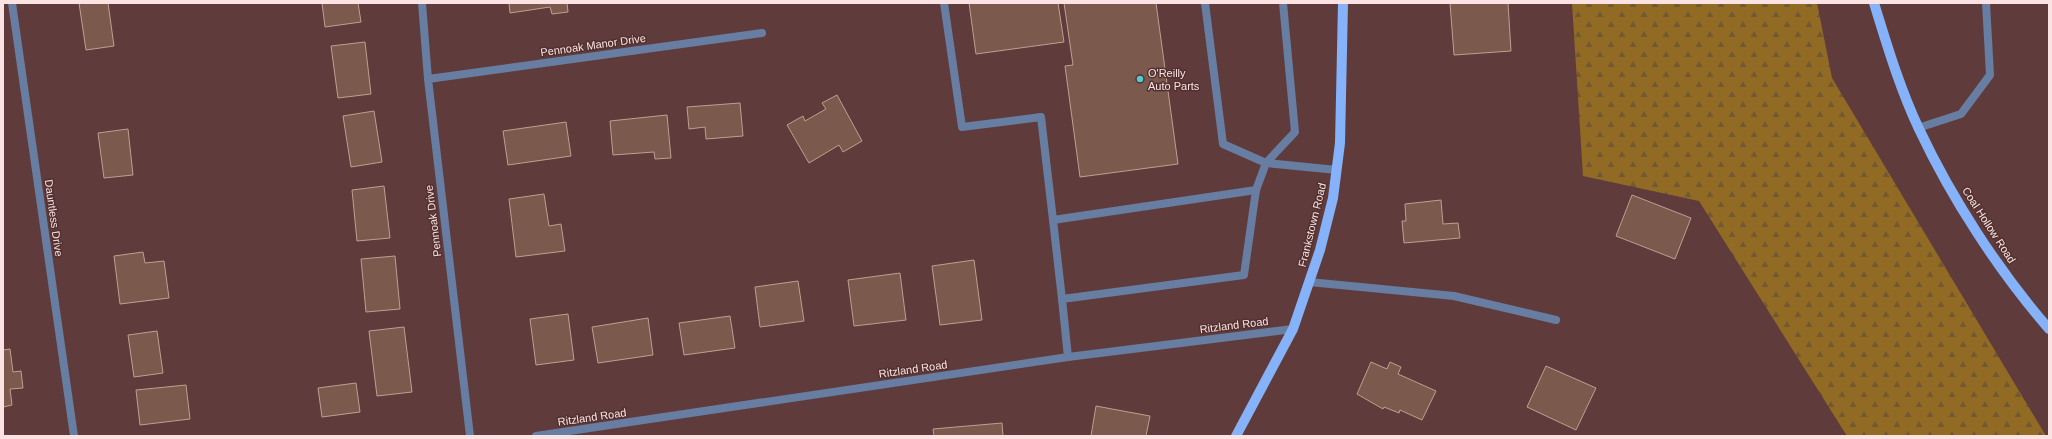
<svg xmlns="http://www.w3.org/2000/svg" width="2052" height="439" font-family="Helvetica,sans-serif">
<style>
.forest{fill:url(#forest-firs)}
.building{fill:#7c594d;stroke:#c49d90}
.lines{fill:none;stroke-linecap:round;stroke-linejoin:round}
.lane{stroke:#677da1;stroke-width:8}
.street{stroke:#677da1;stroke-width:8}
.primary{stroke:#85b2f8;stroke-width:10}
.poi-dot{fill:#51ccd2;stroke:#533131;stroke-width:1.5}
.labels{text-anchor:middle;stroke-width:3;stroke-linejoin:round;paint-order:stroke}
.street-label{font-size:11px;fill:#fae3e2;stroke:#533131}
.poi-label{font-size:11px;fill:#fae3e2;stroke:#533131;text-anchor:start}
</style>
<defs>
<pattern id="forest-firs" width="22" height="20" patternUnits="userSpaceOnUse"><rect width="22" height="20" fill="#916b24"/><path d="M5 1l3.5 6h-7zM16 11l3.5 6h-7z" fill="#725932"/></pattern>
</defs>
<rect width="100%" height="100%" fill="#5f3b3b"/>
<polygon class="forest" points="1572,3 1817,3 1832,78 2046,436 1847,436 1699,201 1583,176"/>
<g class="building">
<polygon points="79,3 108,3 114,46 86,50"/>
<polygon points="322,3 358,3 361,22 325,27"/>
<polygon points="509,3 567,3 568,12 552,14 550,7 510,13"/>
<polygon points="969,3 1058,3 1064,42 976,54"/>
<polygon points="1064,3 1156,3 1178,164 1080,177 1065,66 1073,65"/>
<polygon points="1450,3 1508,3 1511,51 1454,55"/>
<polygon points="365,42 371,94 338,98 331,46"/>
<polygon points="837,95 862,141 843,152 839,145 809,163 787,125 803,116 805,121 826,109 822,103"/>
<polygon points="740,103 743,136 706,139 705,127 689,129 687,107"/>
<polygon points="374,111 382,162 351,167 343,116"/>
<polygon points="667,115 671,158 655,159 654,152 613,155 610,121"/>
<polygon points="566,122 571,156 508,165 503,131"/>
<polygon points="128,129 133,175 104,178 98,133"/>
<polygon points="384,186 390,238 357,241 352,190"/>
<polygon points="544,194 549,226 561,224 565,251 516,257 509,199"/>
<polygon points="1632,195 1691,218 1675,259 1616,236"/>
<polygon points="1441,200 1443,224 1458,223 1460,238 1404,243 1402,221 1406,221 1405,204"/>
<polygon points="143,252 145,263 164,261 169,298 120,304 114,256"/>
<polygon points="395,256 400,309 366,312 361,259"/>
<polygon points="974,260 982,320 940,325 932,266"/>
<polygon points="900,273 906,320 854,326 848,280"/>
<polygon points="798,281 804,321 760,327 755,287"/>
<polygon points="568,314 574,360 536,365 530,319"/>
<polygon points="730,316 735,348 684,355 679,323"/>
<polygon points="648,318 653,355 598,363 592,327"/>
<polygon points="404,327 412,392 377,396 369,331"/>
<polygon points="157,331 163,373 134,377 128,335"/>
<polygon points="10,349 13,372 21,371 23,388 10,389 12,405 3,407 3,350"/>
<polygon points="1371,362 1387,369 1390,362 1401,367 1398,374 1436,391 1422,420 1400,410 1399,413 1384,407 1383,409 1357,394"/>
<polygon points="1546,366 1596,388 1576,430 1527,407"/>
<polygon points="356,383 360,412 322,417 318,388"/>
<polygon points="186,385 190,419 140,425 136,390"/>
<polygon points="1096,406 1150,416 1146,436 1091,436"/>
<polygon points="1002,423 1003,436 934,436 933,429"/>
</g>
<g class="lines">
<g class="lane">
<polyline points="944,3 962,127 1041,117 1053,220"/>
<polyline points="1205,3 1223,144 1266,163 1337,170"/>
<polyline points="1309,282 1454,296 1556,320"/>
<polyline points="1062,299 1053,220 1256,190"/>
<polyline points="1068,357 1062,299 1244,275 1256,190 1266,163 1295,132 1283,3"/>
</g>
<g class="street">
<polyline points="12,3 74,436"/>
<polyline points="422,3 428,79 470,436"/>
<polyline points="428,79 762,33"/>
<polyline points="1918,128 1961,114 1990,75 1986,3"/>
<polyline points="536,436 1068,357 1293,329"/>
</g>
<g class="primary">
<path d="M1874,3C1887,45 1900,89 1919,129C1952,199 1998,270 2049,329"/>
<polyline points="1236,436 1293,329 1320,250 1333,198 1340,143 1343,3"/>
</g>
</g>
<circle class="poi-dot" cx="1140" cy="79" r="4"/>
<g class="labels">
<g class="street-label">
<text transform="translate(593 45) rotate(-8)" y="4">Pennoak Manor Drive</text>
<text transform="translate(54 218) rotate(82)" y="4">Dauntless Drive</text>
<text transform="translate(433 221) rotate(-97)" y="4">Pennoak Drive</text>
<text transform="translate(1312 225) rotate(-76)" y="4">Frankstown Road</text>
<text transform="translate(1989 225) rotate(57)" y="4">Coal Hollow Road</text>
<text transform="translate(1234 325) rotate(-7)" y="4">Ritzland Road</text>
<text transform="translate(913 369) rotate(-8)" y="4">Ritzland Road</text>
<text transform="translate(592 417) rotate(-8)" y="4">Ritzland Road</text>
</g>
<g class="poi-label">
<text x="1148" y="77">O'Reilly<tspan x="1148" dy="13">Auto Parts</tspan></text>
</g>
</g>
<rect width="2052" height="439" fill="none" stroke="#fae3e2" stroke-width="8"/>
</svg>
